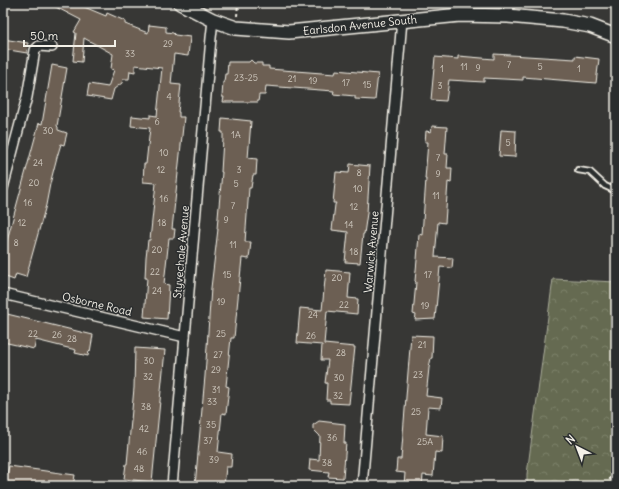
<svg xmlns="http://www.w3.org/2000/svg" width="619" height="489" font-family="Delius,sans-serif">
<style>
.forest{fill:url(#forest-crowns);stroke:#acae9c}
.building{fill:#6c5f52;stroke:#f4f1e8}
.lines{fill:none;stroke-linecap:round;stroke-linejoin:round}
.lane-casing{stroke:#f4f1e8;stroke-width:8}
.street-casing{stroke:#f4f1e8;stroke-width:12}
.secondary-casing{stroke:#f4f1e8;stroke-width:16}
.path{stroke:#f4f1e8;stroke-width:2;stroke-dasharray:3 3;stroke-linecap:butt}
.lane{stroke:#2a2d2e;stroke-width:4.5}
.street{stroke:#2a2d2e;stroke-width:9}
.secondary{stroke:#2a2d2e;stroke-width:13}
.labels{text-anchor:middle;stroke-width:3;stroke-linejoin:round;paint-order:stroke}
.number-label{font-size:9px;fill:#d2ccc2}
.street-label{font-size:11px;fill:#f4f1e8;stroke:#2a2d2e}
</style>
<defs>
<pattern id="forest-crowns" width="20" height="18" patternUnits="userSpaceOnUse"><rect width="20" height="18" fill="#656b51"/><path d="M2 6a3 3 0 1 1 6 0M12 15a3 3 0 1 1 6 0" fill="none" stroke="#7c816a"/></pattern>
</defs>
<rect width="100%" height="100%" fill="#373735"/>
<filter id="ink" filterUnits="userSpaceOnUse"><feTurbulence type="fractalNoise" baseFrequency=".025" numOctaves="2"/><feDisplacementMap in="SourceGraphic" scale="8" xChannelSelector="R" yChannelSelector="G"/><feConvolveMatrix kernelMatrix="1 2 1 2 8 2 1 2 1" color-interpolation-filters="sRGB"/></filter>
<g filter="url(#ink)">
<polygon class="forest" points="553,279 616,282 616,486 527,486 527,474"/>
<g class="building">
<polygon points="48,3 84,3 82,6 106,16 107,13 125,21 125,24 148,33 149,25 166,27 166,32 173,33 175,35 190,37 188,56 174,54 171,84 181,85 178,112 179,112 179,117 184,117 172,229 175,229 174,238 169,238 164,284 169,285 167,319 144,317 147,278 145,278 146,257 148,240 150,240 156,183 143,182 144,164 146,164 150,128 131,126 132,116 150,118 150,115 157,116 162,68 135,65 135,72 130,71 129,79 123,79 122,83 114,89 111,100 87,96 89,84 108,87 114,70 111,69 113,54 84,38 82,62 73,61 76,33 74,32 81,20"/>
<polygon points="3,39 28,43 27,53 3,49"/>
<polygon points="494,54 575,59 575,56 599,59 596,83 523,77 523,80 484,78 484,82 449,80 446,101 431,100 435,57 458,59 458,56 494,59"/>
<polygon points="251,60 254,63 262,63 262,66 269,66 269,69 335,74 336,70 378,74 375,100 355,99 355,96 333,94 334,91 266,86 265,95 259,95 258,102 223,102 224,97 222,97 223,82 224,82 225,74 227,74 228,62 249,62"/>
<polygon points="52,65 67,68 57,126 58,127 58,130 67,133 64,145 61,144 57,157 50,184 46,205 26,277 16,274 14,280 3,276 3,255 39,123 42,124"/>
<polygon points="222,118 251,121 248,158 257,159 256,175 253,175 251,188 249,188 245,242 251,242 249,259 242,258 234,338 231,338 226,386 229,387 226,414 222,413 218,452 232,454 231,467 226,467 224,486 195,486 205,376 211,288 218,229 217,229 222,172 221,172 223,139 223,132 221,132"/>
<polygon points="432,126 447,127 445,154 448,154 447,168 452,168 451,183 448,182 445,223 438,222 435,257 453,258 452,268 440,267 435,319 415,320 416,315 413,314 416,282 415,281 417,260 419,234 422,235 426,179 425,179 428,142 425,142 426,131 431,132"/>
<polygon points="501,130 516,131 515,157 499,156"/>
<polygon points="350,164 370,166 367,213 364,234 363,234 360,263 345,262 348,232 332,230 335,205 336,203 333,203 336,172 349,173"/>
<polygon points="326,270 350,272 348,298 358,299 357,314 327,311 324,344 355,347 349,404 330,403 330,400 326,400 327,383 325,383 328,360 321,360 322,345 297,343 300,308 322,310"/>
<polygon points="3,313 93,335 90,352 89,351 88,356 75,353 76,350 36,340 34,349 3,342"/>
<polygon points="411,335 433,336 432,358 431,358 429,368 426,396 442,398 441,408 428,407 426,434 443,436 442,453 435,452 433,476 423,475 422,486 404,486 405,473 396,472 397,459 401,459"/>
<polygon points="135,348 165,350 152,482 124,479 126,464 127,464 134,388"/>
<polygon points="319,421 345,424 344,443 346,443 343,478 328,477 329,472 309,470 310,459 319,460 320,436 313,429 313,425"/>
<polygon points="9,466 75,475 73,486 3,486 4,474 7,474"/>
</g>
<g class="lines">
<g class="lane-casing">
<polyline id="lane" points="578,170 590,172 605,186 616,191"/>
</g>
<g class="street-casing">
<g id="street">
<polyline points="508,16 509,3"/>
<polyline points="3,188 27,97 35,50 39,46 52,47"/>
<polyline points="3,294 185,337"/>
<polyline points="172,486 211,38 213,20"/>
<polyline points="362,486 402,20"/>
</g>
</g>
<g class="secondary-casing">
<polyline id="secondary" points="180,3 213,20 236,28 289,32 460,15 508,16 563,21 590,26 616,36"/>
</g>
<g class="path">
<polyline points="237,16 238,3"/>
<polyline points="609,486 616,433"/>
</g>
<use href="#lane" class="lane"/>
<use href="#street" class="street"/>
<use href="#secondary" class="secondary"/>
</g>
</g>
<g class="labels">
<g class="number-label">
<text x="168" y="47">29</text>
<text x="130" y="57">33</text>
<text x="509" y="68">7</text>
<text x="464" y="70">11</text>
<text x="540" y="70">5</text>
<text x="478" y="71">9</text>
<text x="442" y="72">1</text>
<text x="579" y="72">1</text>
<text x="246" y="81">23-25</text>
<text x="292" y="82">21</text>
<text x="313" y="84">19</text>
<text x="346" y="86">17</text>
<text x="367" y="88">15</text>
<text x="440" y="89">3</text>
<text x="169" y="100">4</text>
<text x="157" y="125">6</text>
<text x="48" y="134">30</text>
<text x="236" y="138">1A</text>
<text x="508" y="146">5</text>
<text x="164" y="156">10</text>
<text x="438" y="161">7</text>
<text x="38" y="166">24</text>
<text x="161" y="173">12</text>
<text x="239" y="173">3</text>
<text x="359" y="176">8</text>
<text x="438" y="177">9</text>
<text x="34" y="186">20</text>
<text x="236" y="187">5</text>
<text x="358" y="192">10</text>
<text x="436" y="199">11</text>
<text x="164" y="202">16</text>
<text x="28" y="206">16</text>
<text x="233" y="209">7</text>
<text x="354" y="210">12</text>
<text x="226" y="223">9</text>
<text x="22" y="226">12</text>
<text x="162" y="226">18</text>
<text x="349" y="228">14</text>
<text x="16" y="246">8</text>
<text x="233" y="248">11</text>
<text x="157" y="253">20</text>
<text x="354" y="255">18</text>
<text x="155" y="275">22</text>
<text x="227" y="278">15</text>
<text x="428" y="278">17</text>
<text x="337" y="281">20</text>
<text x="157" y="294">24</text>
<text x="221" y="305">19</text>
<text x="344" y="308">22</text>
<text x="425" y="309">19</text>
<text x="313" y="318">24</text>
<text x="33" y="337">22</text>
<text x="221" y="337">25</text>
<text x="57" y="338">26</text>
<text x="311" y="339">26</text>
<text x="72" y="342">28</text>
<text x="422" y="348">21</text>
<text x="341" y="356">28</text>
<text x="218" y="358">27</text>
<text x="149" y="364">30</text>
<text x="216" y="373">29</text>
<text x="418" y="378">23</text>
<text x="148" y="380">32</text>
<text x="339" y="381">30</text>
<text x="216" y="393">31</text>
<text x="338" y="399">32</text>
<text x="212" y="405">33</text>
<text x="146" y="410">38</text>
<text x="416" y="415">25</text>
<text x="211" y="428">35</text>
<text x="144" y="432">42</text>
<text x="332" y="441">36</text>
<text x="208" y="444">37</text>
<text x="425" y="445">25A</text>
<text x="142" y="455">46</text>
<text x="214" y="463">39</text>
<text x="327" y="466">38</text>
<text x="139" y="472">48</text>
</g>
<g class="street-label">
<text transform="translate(360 25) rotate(-6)" y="4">Earlsdon Avenue South</text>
<text transform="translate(181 252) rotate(-85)" y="4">Styvechale Avenue</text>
<text transform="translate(371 252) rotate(-85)" y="4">Warwick Avenue</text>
<text transform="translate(97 304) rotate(13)" y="4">Osborne Road</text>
</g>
</g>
<rect width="619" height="489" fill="none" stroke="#2a2d2e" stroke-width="16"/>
<rect x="8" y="8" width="603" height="473" fill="none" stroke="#f4f1e8" stroke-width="1.5" filter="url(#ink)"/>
<g transform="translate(577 447) rotate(318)" stroke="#2a2d2e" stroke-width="3" paint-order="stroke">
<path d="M0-3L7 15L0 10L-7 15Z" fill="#f4f1e8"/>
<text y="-6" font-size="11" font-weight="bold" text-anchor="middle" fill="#f4f1e8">N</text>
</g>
<path d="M24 40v6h91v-6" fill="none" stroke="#f4f1e8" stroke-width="2"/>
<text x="30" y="40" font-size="12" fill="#f4f1e8" stroke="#2a2d2e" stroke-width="3" paint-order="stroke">50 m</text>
</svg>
